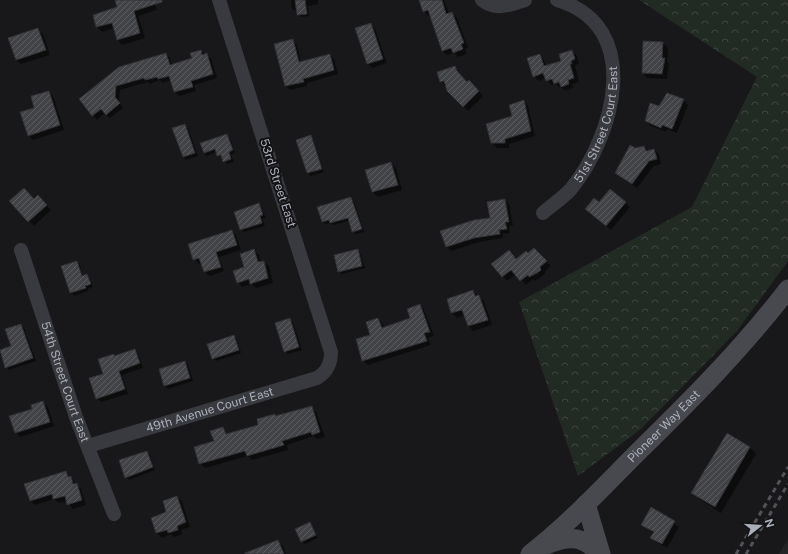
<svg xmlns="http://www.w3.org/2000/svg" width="788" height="554" font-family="'Public Sans',sans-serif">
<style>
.built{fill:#242427}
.forest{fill:url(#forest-crowns)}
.shadow{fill:#0007}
.building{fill:url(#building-hatch);stroke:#323236}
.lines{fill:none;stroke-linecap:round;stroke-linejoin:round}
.street{stroke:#393a3f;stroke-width:14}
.secondary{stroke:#47494f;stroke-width:19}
.rail{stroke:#505258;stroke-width:3;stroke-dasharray:5 4;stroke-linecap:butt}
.labels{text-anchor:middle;stroke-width:4;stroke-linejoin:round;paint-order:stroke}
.street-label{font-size:12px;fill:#abafb9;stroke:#131315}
</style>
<defs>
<pattern id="forest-crowns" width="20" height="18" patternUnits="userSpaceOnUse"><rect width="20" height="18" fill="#222a24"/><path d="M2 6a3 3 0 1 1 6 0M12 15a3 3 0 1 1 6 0" fill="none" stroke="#3f4642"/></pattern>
<pattern id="building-hatch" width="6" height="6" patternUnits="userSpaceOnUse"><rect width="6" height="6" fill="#424347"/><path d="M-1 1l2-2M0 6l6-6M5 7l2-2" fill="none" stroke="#5b5c5f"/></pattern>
</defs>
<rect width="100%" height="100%" fill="#18181a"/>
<polygon class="built" points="788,539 788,554 779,554"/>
<polygon class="forest" points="639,0 788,0 788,261 737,331 641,429 578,476 519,302 692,207 757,77"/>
<g class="shadow">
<polygon points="119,0 154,0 157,10 138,16 145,38 122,45 118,40 114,28 102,32 97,27 94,16 118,8"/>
<polygon points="291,0 318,0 318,4 308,6 309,16 301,17 298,11 292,9"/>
<polygon points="420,0 444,0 449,14 452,13 457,18 468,48 465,49 467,54 458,57 454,53 447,55 442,50 430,15 428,16 424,11"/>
<polygon points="371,24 375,29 387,63 372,68 368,63"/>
<polygon points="38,29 43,34 50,55 21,64 16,60"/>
<polygon points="293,40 297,45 301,62 330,55 334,59 338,74 307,83 307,86 290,90 286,86"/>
<polygon points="663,43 668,48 667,62 669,64 667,79 647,78 643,73"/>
<polygon points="201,51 211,58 217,78 194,85 196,91 179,96 175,92 171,80 163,83 160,80 150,84 148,82 120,90 119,102 123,108 110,118 105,113 97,120 80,99 166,54 170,58 172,65 193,59"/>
<polygon points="572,51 577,56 579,64 575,65 579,82 572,84 573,88 566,91 555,84 551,85 546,78 539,81 534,76 539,55 544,60 546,66 562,61"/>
<polygon points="455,68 467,83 469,81 483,96 468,111 448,91 441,81"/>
<polygon points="49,92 53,96 64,130 33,140 28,135 36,109"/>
<polygon points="683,100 688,105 677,133 667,129 666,132 651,126 646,121 660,107"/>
<polygon points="524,101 528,106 535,136 509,144 509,148 497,148 492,143"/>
<polygon points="185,125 188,128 198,156 186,160 183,157"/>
<polygon points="227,135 230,138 235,153 231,155 234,162 227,164 217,152 207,156 204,153"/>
<polygon points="310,136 313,139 324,172 311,176 308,173 297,140"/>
<polygon points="644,147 649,151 654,150 659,154 661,164 654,166 637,188 616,173 634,149"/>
<polygon points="391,163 396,168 402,190 378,197 373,192 367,170"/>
<polygon points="610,190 630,207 611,230 591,213"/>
<polygon points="38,196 51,210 34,226 10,201 34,200"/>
<polygon points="351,198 354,201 364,232 355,234 349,221 333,225 331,223 325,224 323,222"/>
<polygon points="505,200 509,204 513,226 509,226 510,233 503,234 503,238 479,242 451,251 447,247 491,218"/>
<polygon points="259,204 266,218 262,219 265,226 244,232 241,229"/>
<polygon points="232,231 236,235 241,250 219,257 224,271 210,276 205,272 202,263 199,264 194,259"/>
<polygon points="357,250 360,253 365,268 342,274 339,271"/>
<polygon points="534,250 551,266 545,271 545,274 535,281 533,279 526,285 516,274 507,281 503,276 513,256 516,260"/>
<polygon points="254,251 259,255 261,263 264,262 269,266 273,283 256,288 252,284 242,287 238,282"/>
<polygon points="77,262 80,265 83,277 87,275 90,278 93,287 88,289 88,291 74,296 71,293"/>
<polygon points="473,291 484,301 492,325 473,331 469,326 465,315 457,318 452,313 448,300"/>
<polygon points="420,305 424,310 434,336 428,338 431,345 368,365 363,360 378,319 383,323 384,329 411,319"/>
<polygon points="290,319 293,322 302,350 288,354 285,351"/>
<polygon points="21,325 24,328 36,361 9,370 6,367"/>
<polygon points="234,336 237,339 241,353 216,361 213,358"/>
<polygon points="134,350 139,355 143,368 122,375 128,394 101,402 97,398 113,355 115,357"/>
<polygon points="185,362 188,365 193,381 168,389 165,386"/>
<polygon points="43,403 48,407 54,426 20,437 16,432 33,410"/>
<polygon points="312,407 316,412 325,437 317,439 314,436 287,445 288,450 252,460 248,456 205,468 200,463 223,428 228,435 259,425 274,415 276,417"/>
<polygon points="750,447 756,454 721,513 699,499 693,493"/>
<polygon points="147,452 150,455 155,470 129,480 126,477"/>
<polygon points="66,472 81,489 86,505 73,509 67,501 59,503 54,499 35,505 30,500"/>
<polygon points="177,497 182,502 190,527 181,530 182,534 174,537 171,534 162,538 157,533 152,518 167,513"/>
<polygon points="652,509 679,527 667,548 656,542 652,537 654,534 642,525"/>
<polygon points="309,523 318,538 305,544 302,541"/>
<polygon points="278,542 283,546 286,554 246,554"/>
</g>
<g class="building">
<polygon points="115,0 162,0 162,2 134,11 140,33 117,40 112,23 96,27 93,15 117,7"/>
<polygon points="295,0 305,0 307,14 297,15"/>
<polygon points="419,0 442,0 446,14 452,12 464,43 461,44 463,49 453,53 451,48 442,51 428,10 423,12"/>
<polygon points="371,23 383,59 367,64 355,28"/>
<polygon points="38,28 46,50 16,60 8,38"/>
<polygon points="293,39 299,62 330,54 334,70 303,79 304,82 285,86 274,44"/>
<polygon points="643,41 663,42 662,58 665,58 662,74 642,73"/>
<polygon points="201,50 202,55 207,53 213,74 191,81 193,87 174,92 169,76 158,79 157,77 145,80 144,78 116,86 115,97 120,103 106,115 101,109 92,116 79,99 119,67 166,53 170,65 192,58 190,53"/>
<polygon points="572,50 575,59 571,61 572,64 570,64 574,78 568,80 569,84 561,87 559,82 554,84 552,79 546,81 543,73 533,77 527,58 540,54 544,66 561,61 559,54"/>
<polygon points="455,66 457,71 467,82 469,80 479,91 463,107 447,91 444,81 440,82 437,72"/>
<polygon points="49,91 60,125 28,136 20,112 34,108 31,96"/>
<polygon points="667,93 684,99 672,129 662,125 661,128 645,121 650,103 659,106"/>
<polygon points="524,100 531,131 505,139 505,143 491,143 486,124 512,116 509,105"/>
<polygon points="185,124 195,153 183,157 172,128"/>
<polygon points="227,134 233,150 229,152 231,159 223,162 221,155 217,156 215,149 204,153 200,143"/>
<polygon points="311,135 322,169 307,173 296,140"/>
<polygon points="630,145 635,148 644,146 646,151 654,149 657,159 649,161 632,184 615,173"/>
<polygon points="391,162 398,185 372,192 365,170"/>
<polygon points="24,188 34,199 38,195 47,205 28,222 9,201"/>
<polygon points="610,189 626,202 606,226 585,209 594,198 599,202"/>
<polygon points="351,197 362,229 352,232 348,218 330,223 329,220 322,222 317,207"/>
<polygon points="505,199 509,222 505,222 507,229 499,230 500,234 474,238 446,247 440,231 474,220 490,218 487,202"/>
<polygon points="259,203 263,215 260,216 262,223 240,230 234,212"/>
<polygon points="232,230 237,245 216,252 221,267 204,272 199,258 193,260 188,244"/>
<polygon points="534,248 547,261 540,267 541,270 537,273 529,277 528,275 520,281 511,270 502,277 491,264 509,250 516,259 526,251 528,253"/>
<polygon points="254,249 258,262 264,261 268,278 250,284 249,279 237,283 233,271 244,267 240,254"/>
<polygon points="358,249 362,266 338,272 334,255"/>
<polygon points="77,261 82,276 87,274 91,284 85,286 86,288 70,293 61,266"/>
<polygon points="473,290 475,296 479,295 488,320 468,326 462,310 451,313 447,299"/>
<polygon points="420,304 430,332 424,333 427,341 362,361 356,339 370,335 366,322 378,318 382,328 410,318 407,309"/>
<polygon points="290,318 299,347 284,352 275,323"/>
<polygon points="21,324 33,358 5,368 0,350 11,346 5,329"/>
<polygon points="234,335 239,350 212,359 207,344"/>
<polygon points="135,349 140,363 119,371 125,389 96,399 89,378 103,374 98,359 114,354 114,356"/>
<polygon points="185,361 190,378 164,386 159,369"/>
<polygon points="43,401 50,422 15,433 9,416 32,409 31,405"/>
<polygon points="312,406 320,432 312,435 311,432 282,441 284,445 247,456 245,451 199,464 194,447 214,441 210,431 223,427 226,434 258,425 257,419 275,414 275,416"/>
<polygon points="727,433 750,447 715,507 691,493"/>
<polygon points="147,451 153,467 125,478 119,460"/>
<polygon points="66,471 68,477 71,476 73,484 77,483 82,500 67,505 65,496 53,499 52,494 30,501 24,484"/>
<polygon points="177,496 186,522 177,526 178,530 168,533 167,530 156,533 151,518 166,512 163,501"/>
<polygon points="651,507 675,521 662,544 650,538 654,532 641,525"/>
<polygon points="310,522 316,535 301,542 295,529"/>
<polygon points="278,540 284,554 245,554 245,553"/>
</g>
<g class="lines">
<g class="street">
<path d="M482,0C496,11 510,5 525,0"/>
<path id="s1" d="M543,213C552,205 563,198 571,189C614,136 645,26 557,0"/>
<path id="s2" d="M21,250L76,417L114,514"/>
<path id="s3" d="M88,446L317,378C327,372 331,364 331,352L219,0"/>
</g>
<g class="secondary">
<polyline points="586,504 601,554"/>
<path d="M544,546C566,536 583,534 599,554"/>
<path id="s4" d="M530,554C569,524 603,487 638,452C692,399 742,349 788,289"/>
</g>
<g class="rail">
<polyline points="736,554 788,467"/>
<polyline points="746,554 788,484"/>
</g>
</g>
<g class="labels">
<g class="street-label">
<text dy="4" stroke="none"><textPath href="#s1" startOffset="108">51st Street Court East</textPath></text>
<text transform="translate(278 183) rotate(72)" y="4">53rd Street East</text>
<text dy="4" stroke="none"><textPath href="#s2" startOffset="139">54th Street Court East</textPath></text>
<text dy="4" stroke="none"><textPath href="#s3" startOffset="127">49th Avenue Court East</textPath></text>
<text dy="4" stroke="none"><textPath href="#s4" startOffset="185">Pioneer Way East</textPath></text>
</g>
</g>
<g transform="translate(760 526) rotate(73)" stroke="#131315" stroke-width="3" paint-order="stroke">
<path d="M0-3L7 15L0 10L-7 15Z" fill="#abafb9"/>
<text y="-6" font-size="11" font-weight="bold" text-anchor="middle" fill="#abafb9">N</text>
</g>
</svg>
